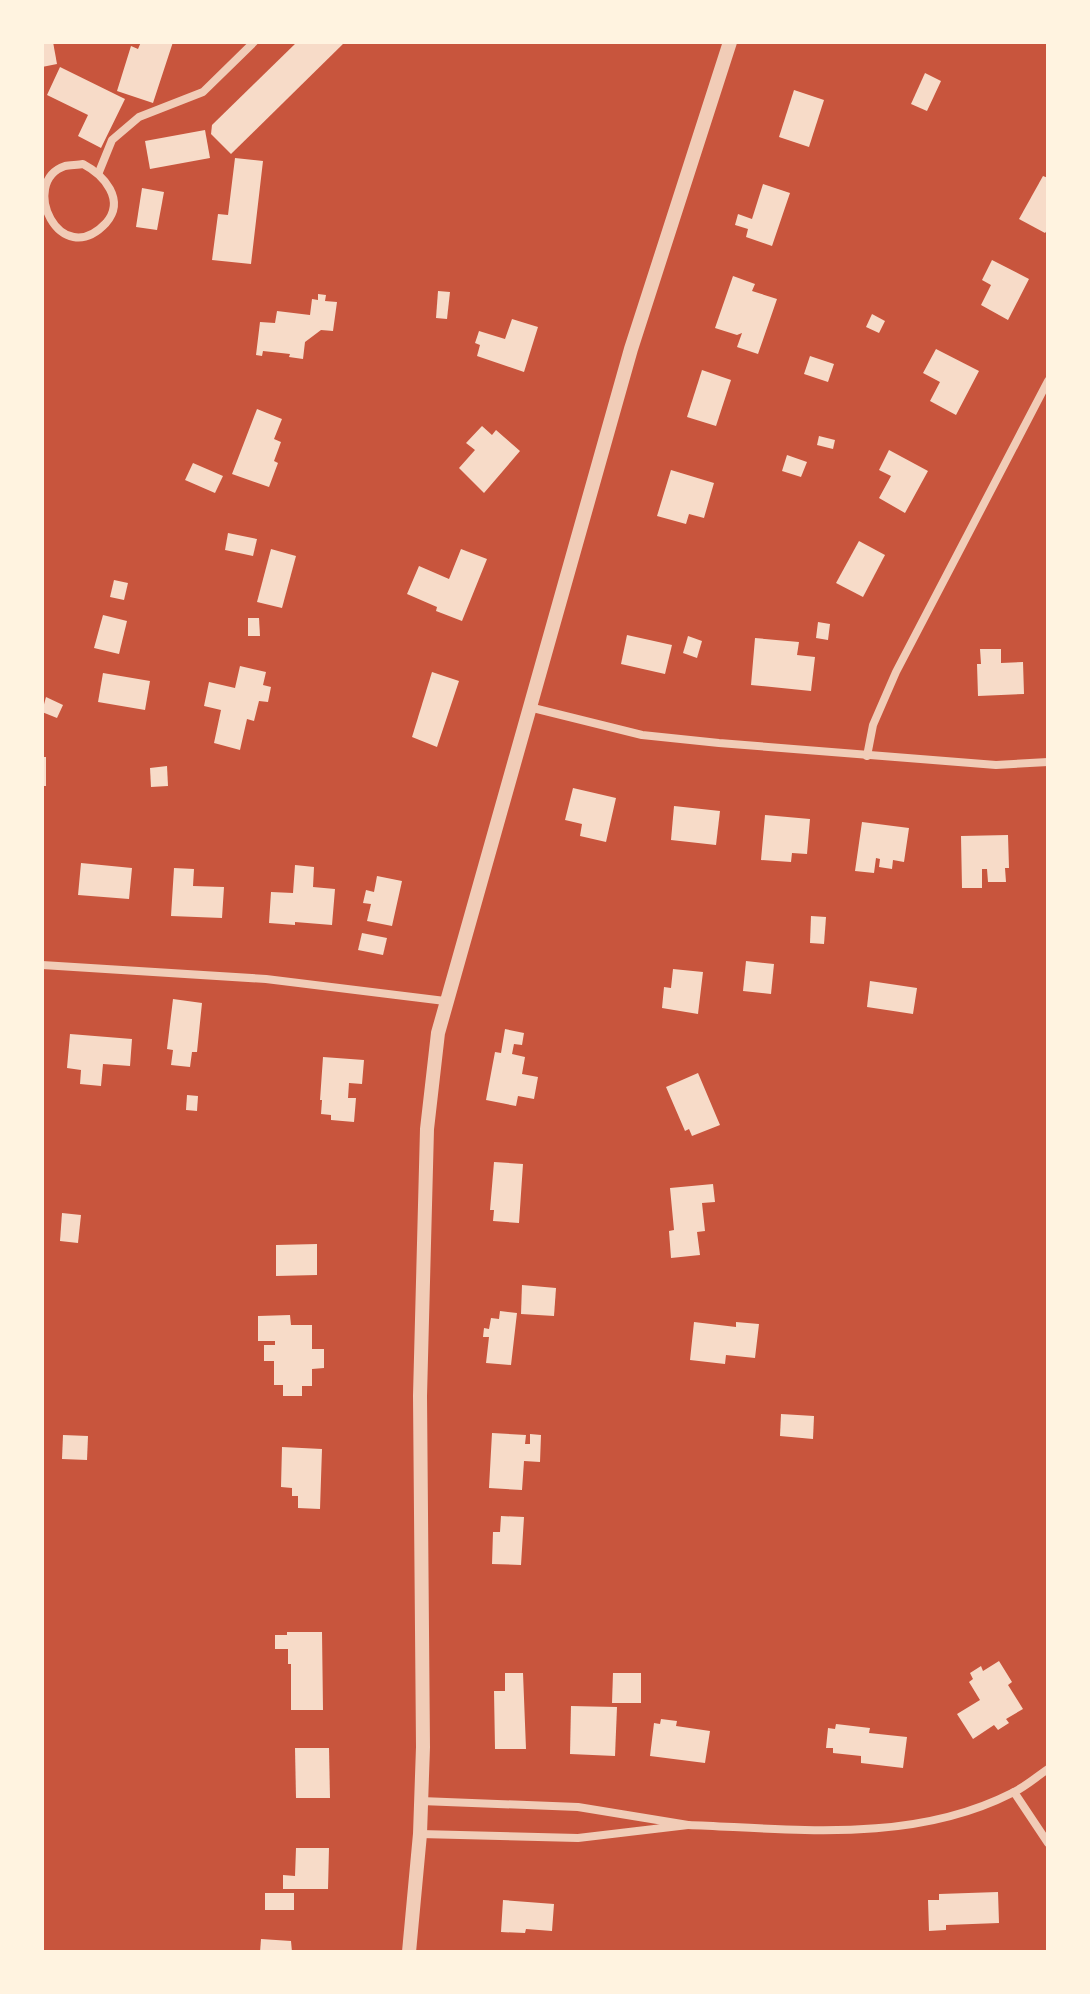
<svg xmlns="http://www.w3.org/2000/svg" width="1090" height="1994" font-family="Overpass,sans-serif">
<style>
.building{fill:#f7dbc8}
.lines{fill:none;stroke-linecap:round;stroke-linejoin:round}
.minor{stroke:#f1ccb7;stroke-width:8}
.tertiary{stroke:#f1ccb7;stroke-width:14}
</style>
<rect width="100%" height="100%" fill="#c8553d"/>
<g class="building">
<polygon points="42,42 53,42 57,64 42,67"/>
<polygon points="141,42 173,42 153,103 117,91 131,46 138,49"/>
<polygon points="297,42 345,42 231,154 211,134 212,125"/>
<polygon points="60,67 125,99 101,148 78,136 88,115 47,95"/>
<polygon points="925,73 941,81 927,111 911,104"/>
<polygon points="794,90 824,100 809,147 779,137"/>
<polygon points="205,130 210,158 150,169 145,141"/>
<polygon points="235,158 263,161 251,264 212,260 218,214 228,215"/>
<polygon points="1043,176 1048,178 1048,229 1045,233 1019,219"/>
<polygon points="763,184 790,193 772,246 746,237 748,229 735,225 738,214 752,219"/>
<polygon points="142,188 164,192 157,230 136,227"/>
<polygon points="992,260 1029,279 1008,320 981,305 991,285 982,280"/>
<polygon points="733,276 755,284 752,291 777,299 758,354 737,347 742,333 737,335 715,328"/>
<polygon points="438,291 450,292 447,319 436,318"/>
<polygon points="318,294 326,295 325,301 337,302 333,331 321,330 305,342 303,359 289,357 290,354 263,351 262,356 256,355 260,322 275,323 277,311 310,315 312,299 318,300"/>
<polygon points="872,314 885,321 879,333 866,327"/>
<polygon points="512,319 538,327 524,372 477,356 480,345 475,343 479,331 505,339"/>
<polygon points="936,349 979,371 956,415 930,401 940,382 923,373"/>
<polygon points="810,356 834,364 828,382 804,374"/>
<polygon points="702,370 731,380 716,426 687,417"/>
<polygon points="257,409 282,419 274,439 281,442 274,461 278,463 269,487 232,474"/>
<polygon points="482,426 492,435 496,430 520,451 484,493 459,468 475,450 466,443"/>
<polygon points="819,436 835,440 833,449 817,445"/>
<polygon points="889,450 928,471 905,513 879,498 891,476 879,470"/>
<polygon points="787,455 807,462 801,477 782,471"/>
<polygon points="193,463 223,476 215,493 185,480"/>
<polygon points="671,470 714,483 704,518 689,514 686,524 657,516"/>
<polygon points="228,533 257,539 253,556 225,550"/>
<polygon points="859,541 885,555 863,597 836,583"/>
<polygon points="271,549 296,556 282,608 257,602"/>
<polygon points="461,549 487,559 462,621 436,611 437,607 407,594 419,566 449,579"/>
<polygon points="114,580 128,583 124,600 110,597"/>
<polygon points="103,615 127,621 119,654 94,648"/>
<polygon points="248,618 259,618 260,636 248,636"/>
<polygon points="818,622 830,624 828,640 816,638"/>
<polygon points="627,635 672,645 665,674 621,664"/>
<polygon points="688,636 702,641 697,658 683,653"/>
<polygon points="755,638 799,642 797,655 815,657 811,691 751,685"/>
<polygon points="980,649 1001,649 1001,663 1023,662 1024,694 978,696 977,664 981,664"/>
<polygon points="240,666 266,672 263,685 271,687 268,702 259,701 254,721 247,719 240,750 214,743 221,710 204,706 209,682 235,688"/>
<polygon points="432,672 459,681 437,747 412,737"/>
<polygon points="103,673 150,681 145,710 98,702"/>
<polygon points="46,697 63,705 57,718 42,712"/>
<rect x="42" y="757" width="4" height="29"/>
<polygon points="167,766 168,786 151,787 150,768"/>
<polygon points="573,788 616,798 606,842 580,836 582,824 565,820"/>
<polygon points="674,806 720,811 716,845 671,840"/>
<polygon points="765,815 810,819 807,854 792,853 791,862 761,860"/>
<polygon points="862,822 909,828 904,862 893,860 892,869 879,867 880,859 876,858 874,873 855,871"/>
<polygon points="1008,835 1009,868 1005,868 1006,882 988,882 987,869 982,869 982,888 962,888 961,836"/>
<polygon points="81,863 132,868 129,899 78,895"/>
<polygon points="295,865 314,867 313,887 335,889 332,925 295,922 295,925 269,923 271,892 293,893"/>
<polygon points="174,868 194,869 193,886 224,887 222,918 171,916"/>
<polygon points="377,876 402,881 392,926 367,921 371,904 363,903 366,890 374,892"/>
<polygon points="811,916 826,917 824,944 810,943"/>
<polygon points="362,933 387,938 383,955 358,950"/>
<polygon points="746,961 774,964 771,994 743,991"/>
<polygon points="673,969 703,972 698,1014 662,1008 664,987 671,988"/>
<polygon points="870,981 917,988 913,1014 867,1007"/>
<polygon points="173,999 202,1003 197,1052 192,1052 190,1067 171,1065 173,1050 167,1049"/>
<polygon points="505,1029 524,1033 522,1045 514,1044 512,1054 525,1057 522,1074 538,1077 534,1099 518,1096 516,1106 486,1100 495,1052 501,1053"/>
<polygon points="70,1034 132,1039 130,1066 103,1064 101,1086 80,1084 81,1070 67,1068"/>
<polygon points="323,1057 364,1060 362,1084 349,1083 348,1098 356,1098 354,1122 331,1120 331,1115 321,1114 322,1100 320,1100"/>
<polygon points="698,1073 720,1125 692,1136 689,1129 685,1131 666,1087"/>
<polygon points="187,1095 198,1096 197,1111 186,1110"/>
<polygon points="494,1162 523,1164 519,1223 493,1221 494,1210 490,1210"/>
<polygon points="713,1184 715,1202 702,1203 705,1231 697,1232 700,1255 671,1258 669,1231 674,1230 670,1188"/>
<polygon points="62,1213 81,1215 78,1243 60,1241"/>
<polygon points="317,1244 317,1275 276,1276 276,1245"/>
<polygon points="522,1285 556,1288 554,1316 521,1314"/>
<polygon points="500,1311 517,1313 511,1365 486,1363 489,1337 483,1337 484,1328 489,1329 491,1318 499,1319"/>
<polygon points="290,1315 291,1325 312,1325 312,1349 324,1349 324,1368 312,1369 312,1386 302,1386 302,1396 283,1396 283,1385 274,1385 274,1361 264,1361 264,1345 275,1345 275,1341 258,1341 258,1316"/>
<polygon points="694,1322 736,1327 736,1322 759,1324 755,1358 726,1355 725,1364 690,1360"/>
<polygon points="781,1414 814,1416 813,1439 780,1436"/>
<polygon points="492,1433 526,1435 525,1444 530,1444 530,1434 541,1435 540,1462 524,1461 522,1490 489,1488"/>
<polygon points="63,1435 88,1436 87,1460 62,1459"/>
<polygon points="282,1447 322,1449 320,1509 298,1508 298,1496 292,1496 292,1488 281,1487"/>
<polygon points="501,1516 524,1517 521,1565 492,1564 493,1532 500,1532"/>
<polygon points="287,1632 322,1632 323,1710 291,1710 291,1664 288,1664 288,1649 275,1649 275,1635 287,1635"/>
<polygon points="999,1661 1012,1682 1008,1685 1023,1709 1006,1719 1009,1723 998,1730 994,1725 973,1739 957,1714 980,1700 969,1682 973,1679 970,1673 981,1666 983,1671"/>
<polygon points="505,1673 523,1673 526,1749 495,1749 494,1691 505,1691"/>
<polygon points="613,1673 641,1673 641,1703 612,1703"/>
<polygon points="571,1706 617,1707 615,1756 570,1754"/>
<polygon points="661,1719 677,1721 676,1726 710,1731 705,1763 650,1756 654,1723 660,1724"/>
<polygon points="836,1724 870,1728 869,1733 907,1737 903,1768 861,1763 861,1756 833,1753 833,1748 826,1748 828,1728 835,1729"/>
<polygon points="295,1748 329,1748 330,1798 296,1798"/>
<polygon points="296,1848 329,1848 328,1889 283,1889 283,1875 295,1876"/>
<polygon points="998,1892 999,1923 946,1925 946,1930 929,1931 928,1900 939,1900 939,1894"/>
<rect x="265" y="1893" width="29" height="17"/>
<polygon points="503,1900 554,1904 552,1931 526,1929 525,1933 501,1932"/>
<polygon points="261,1939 291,1941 292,1952 260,1952"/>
</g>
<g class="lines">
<g class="minor">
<path d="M83,164C104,175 126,200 106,223C60,272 18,182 65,166C70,165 78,165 83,164Z"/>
<polyline points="99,172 112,140 139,117 203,92 254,42"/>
<polyline points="529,707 642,735 719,743 996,765 1048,762"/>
<polyline points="867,756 873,725 896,672 1048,381"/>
<polyline points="42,965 266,979 445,1001"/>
<polyline points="1014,1792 1048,1843"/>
<path d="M688,1825C796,1829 912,1844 1012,1793C1025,1787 1036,1777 1048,1769"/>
<polyline points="420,1834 578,1838 688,1825 578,1807 421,1801"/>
</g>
<polyline class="tertiary" points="409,1952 420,1834 423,1747 420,1396 427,1129 438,1033 631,349 730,42"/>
</g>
<rect width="1090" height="1994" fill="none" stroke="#fff3e0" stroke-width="88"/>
</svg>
